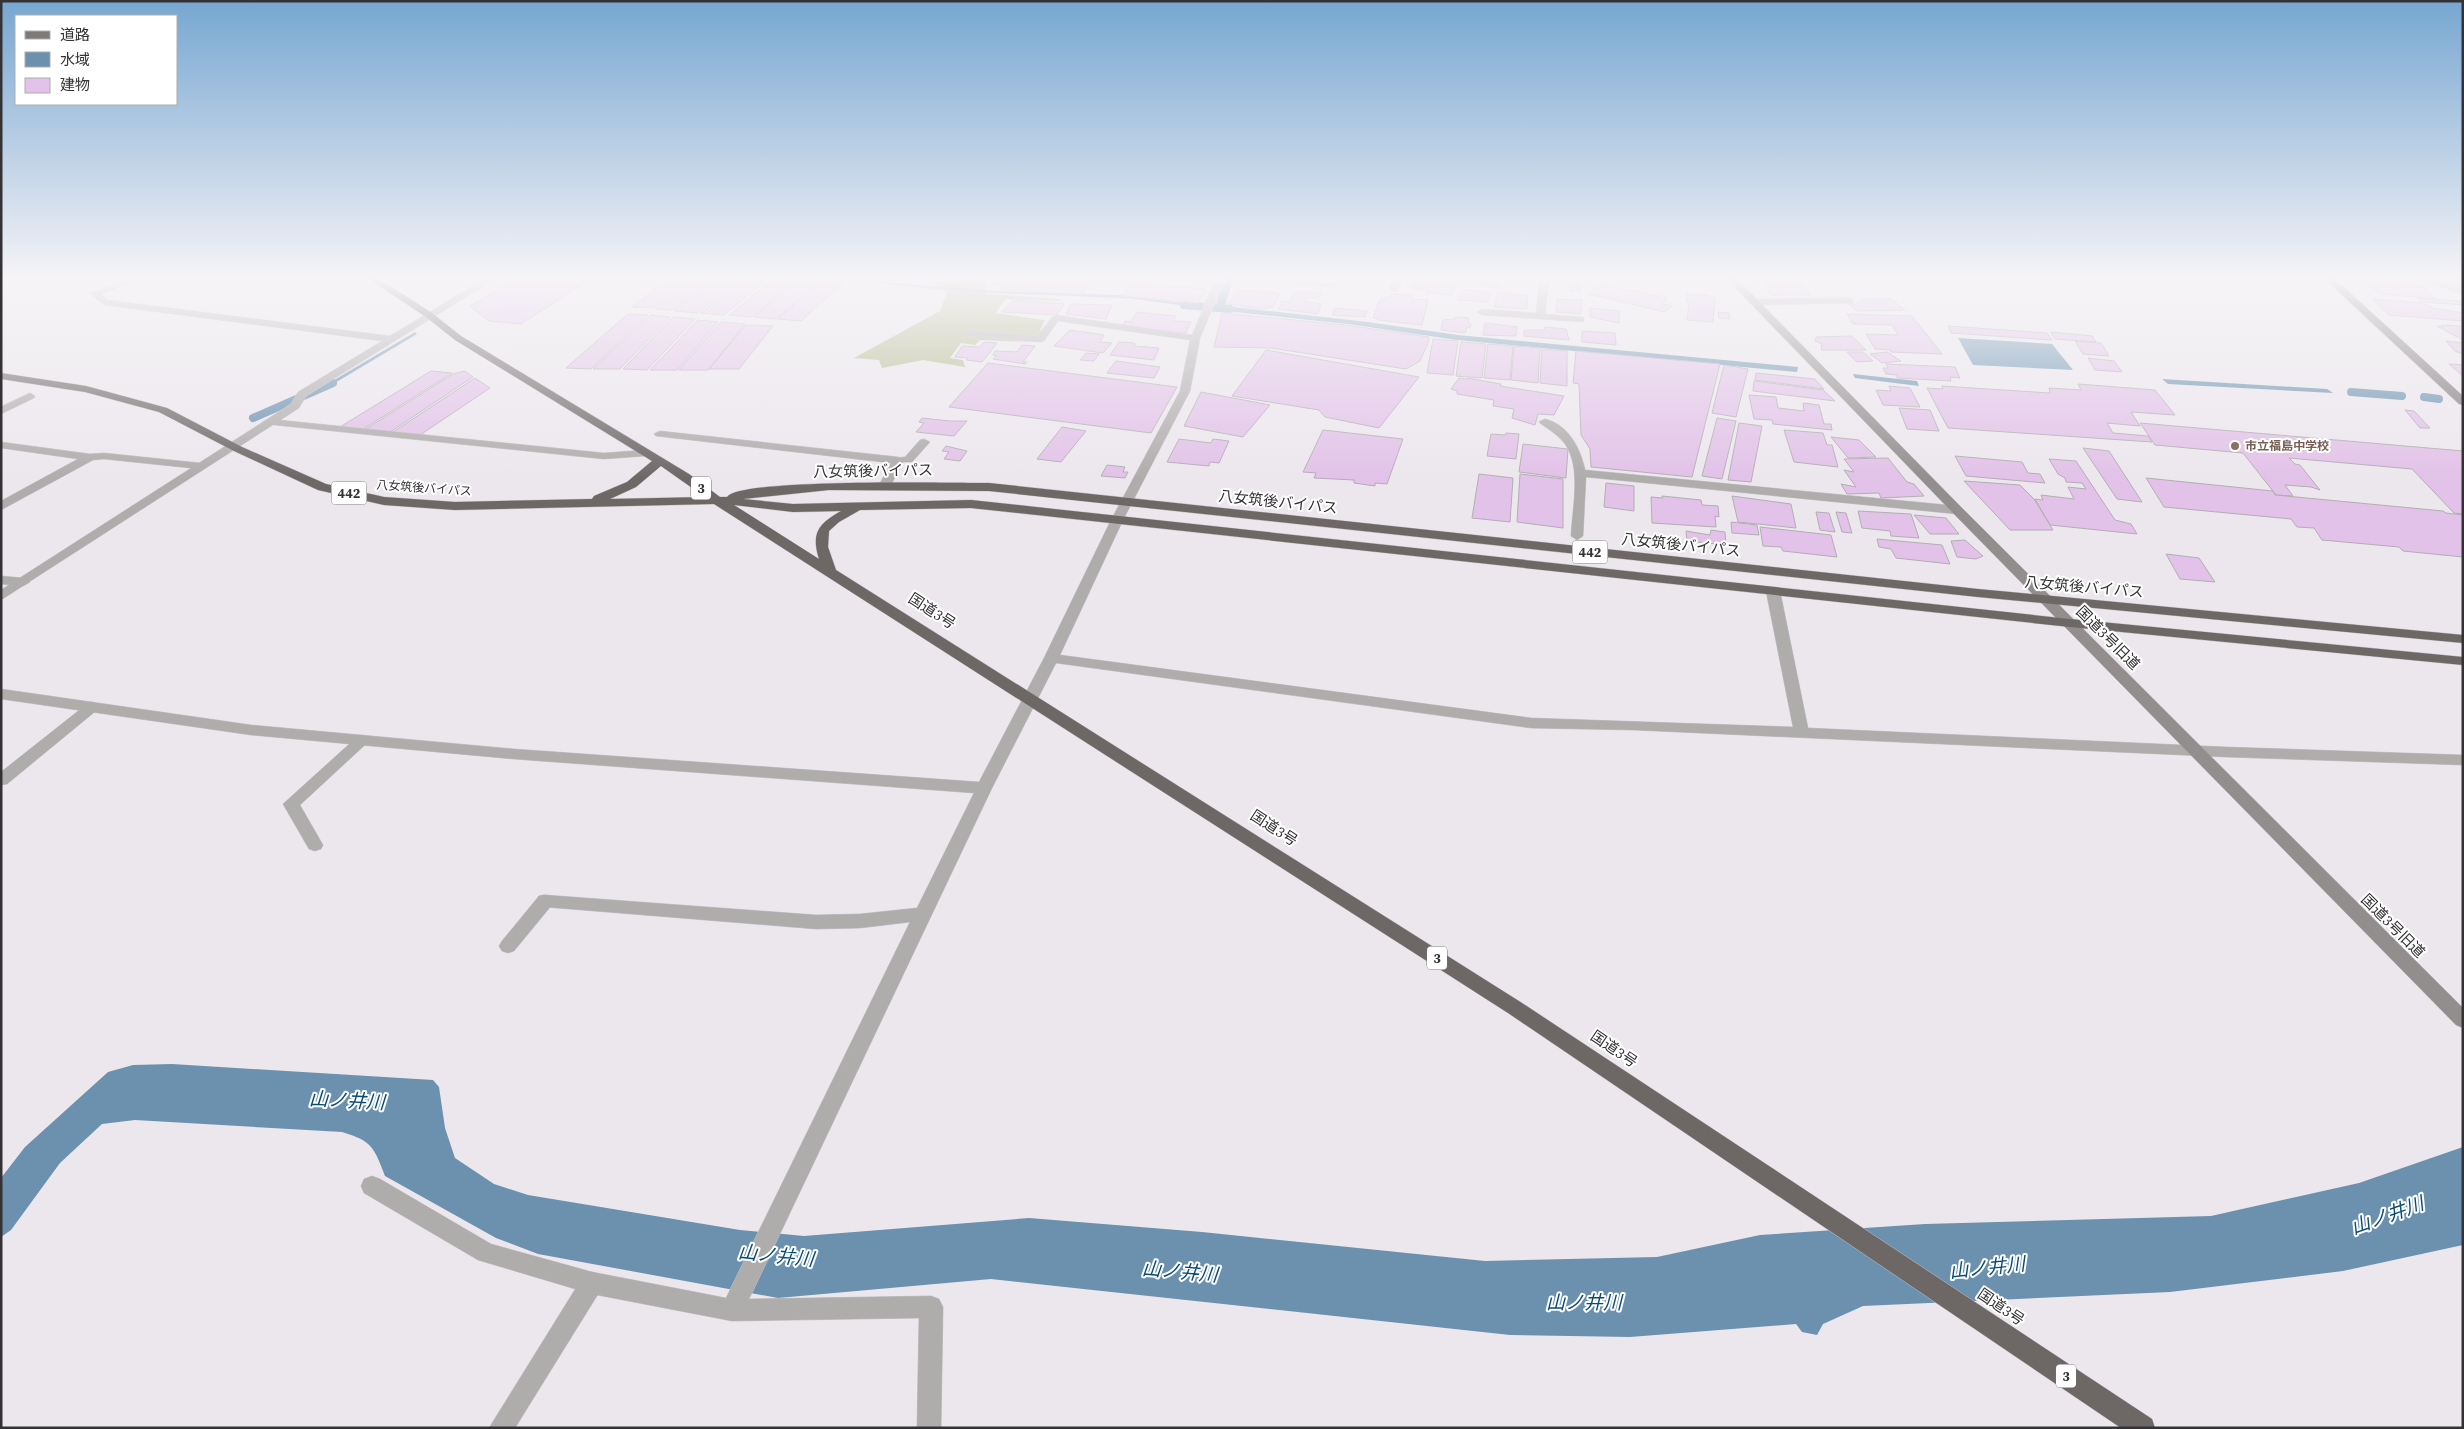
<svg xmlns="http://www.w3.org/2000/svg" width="2464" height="1429" font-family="'Source Serif 4','Noto Sans JP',serif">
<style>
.forest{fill:#b1b689}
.water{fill:#6b91af}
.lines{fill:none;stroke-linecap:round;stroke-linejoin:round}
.stream{stroke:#6b91af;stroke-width:8}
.building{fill:#e2c2e8;stroke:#b2aeb3}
.lane-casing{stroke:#c7c3c8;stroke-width:1}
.street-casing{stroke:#c7c3c8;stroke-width:1}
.secondary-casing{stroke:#c7c3c8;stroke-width:1}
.primary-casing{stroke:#c7c3c8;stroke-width:1}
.highway-casing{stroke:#c7c3c8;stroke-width:1}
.lane{fill:#afacac;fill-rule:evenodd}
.street{fill:#afacac;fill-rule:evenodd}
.secondary{fill:#938e8e;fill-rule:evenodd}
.primary{fill:#7f7978;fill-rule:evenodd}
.highway{fill:#6d6766;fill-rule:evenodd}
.education-dot{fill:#8d6e63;stroke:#fff;stroke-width:2}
.labels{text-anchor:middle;stroke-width:4;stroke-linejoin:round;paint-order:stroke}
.far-education-label{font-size:12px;font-weight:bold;fill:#785e54;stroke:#fff;text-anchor:start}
.far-street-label{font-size:12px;fill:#343234;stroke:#fff}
.shield{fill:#fff;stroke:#717071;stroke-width:1}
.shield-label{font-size:14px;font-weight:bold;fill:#343234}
.street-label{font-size:15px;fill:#343234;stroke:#fff}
.near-water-label{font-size:19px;font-style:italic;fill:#084c74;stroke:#fff}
</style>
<rect width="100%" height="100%" fill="#ece7ed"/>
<polygon class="forest" points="947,279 985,279 987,294 1061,299 1059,301 1006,299 995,313 1045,320 1035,342 980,340 975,345 961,343 950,358 963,360 965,367 923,360 882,368 879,360 854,358 940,311 947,292 932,283"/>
<g class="water">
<path d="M850,279L994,291L1121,295L1199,305L1198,307C1172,305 1145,299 1119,298C1029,294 939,293 850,279Z"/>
<polygon points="1222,285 1231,286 1225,306 1368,322 1458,335 1798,367 1797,372 1457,340 1348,324 1215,310"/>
<polygon points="415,332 417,334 323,390 319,389"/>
<polygon points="1958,338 2052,344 2073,370 1973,365"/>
<polygon points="1853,374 1917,381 1919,386 1855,378"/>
<polygon points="2162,379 2327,389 2333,393 2168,384"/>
<path d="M172,1064L433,1080L439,1087L445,1128L455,1158L494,1184L528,1195L740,1230L804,1236L1029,1218L1202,1232L1485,1261L1657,1257L1760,1235L1925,1224L2211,1216L2359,1183L2463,1147V1245L2343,1271L2170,1292L1863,1306L1823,1324L1817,1335L1802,1332L1796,1324L1630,1337L1510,1335L991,1279L778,1298L538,1254L496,1238L385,1176C374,1147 372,1141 342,1132L135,1120L102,1124L60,1163L11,1230L1,1237V1178L25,1147L108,1072L133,1065Z"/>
</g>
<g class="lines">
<g class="stream">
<polyline points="1221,299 1230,279"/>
<polyline points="1184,305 1230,309"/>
<polyline points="2351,392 2402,396"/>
<polyline points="2424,397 2439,399"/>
<polyline points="253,418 333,383"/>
</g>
</g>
<g class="building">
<polygon points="528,279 584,283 521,324 489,321 470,306 514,280"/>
<polygon points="669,279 690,279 654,308 632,307"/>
<polygon points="694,279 713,279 672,310 656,309"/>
<polygon points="716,279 740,279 697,313 674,311"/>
<polygon points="744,279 768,279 724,315 701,313"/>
<polygon points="774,279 797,279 752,317 729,315"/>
<polygon points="799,279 821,281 777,319 754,317"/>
<polygon points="998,279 1007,280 1092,279 1083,294 1062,293 1065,290 1056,289 1053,293 1002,289 1005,285 994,284"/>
<polygon points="1134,279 1144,280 1142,283 1147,283 1146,285 1207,289 1198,303 1123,296"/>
<polygon points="1415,279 1438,279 1458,280 1452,295 1427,293 1427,290 1412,288"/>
<polygon points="1475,279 1500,279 1500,287 1475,285"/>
<polygon points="1506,279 1534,279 1533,282 1519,281 1519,285 1505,284"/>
<polygon points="1562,279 1582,279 1580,291 1570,291 1571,285 1562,285"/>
<polygon points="2433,279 2463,279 2463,285 2437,281"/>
<polygon points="822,280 844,282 801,321 778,319"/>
<polygon points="2363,280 2422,286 2437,299 2380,294"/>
<polygon points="1762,281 1801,281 1811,295 1771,295"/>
<polygon points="1597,284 1631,291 1639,290 1639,292 1667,298 1662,304 1672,306 1665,312 1588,294"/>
<polygon points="1464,289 1491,293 1488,302 1457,300"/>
<polygon points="1238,290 1274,292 1280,294 1273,307 1263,309 1228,304"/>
<polygon points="1294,291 1321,293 1319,298 1306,298 1304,301 1321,304 1318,314 1279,309 1282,301 1289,302"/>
<polygon points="1497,292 1528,296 1527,309 1495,307"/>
<polygon points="1392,294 1412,295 1412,299 1428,300 1422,325 1378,320 1378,319 1373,318 1380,299 1391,297"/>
<polygon points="1686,294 1708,295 1709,298 1715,298 1713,322 1687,320 1689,303 1687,303"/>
<polygon points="2417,298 2459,301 2463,305 2422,302"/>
<polygon points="1557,299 1582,300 1581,314 1556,312"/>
<polygon points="1862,299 1891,299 1905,310 1857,311 1848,304 1858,304 1858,301 1863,301"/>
<polygon points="2372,299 2423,303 2433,308 2463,313 2463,321 2389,315"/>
<polygon points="1016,300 1064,304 1057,315 1002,312 1010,303"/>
<polygon points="1071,304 1112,305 1106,319 1066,314"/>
<polygon points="1335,308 1367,311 1365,317 1332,315"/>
<polygon points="1590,308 1619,311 1619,323 1590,317"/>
<polygon points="1137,312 1176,316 1173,321 1191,322 1186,333 1182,333 1123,326 1125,321 1131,322"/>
<polygon points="1718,312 1729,313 1730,319 1719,318"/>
<polygon points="1222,313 1345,325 1429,337 1428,343 1420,361 1406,369 1271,348 1214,347"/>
<polygon points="628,314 648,315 591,369 566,368"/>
<polygon points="1847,314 1912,316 1942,354 1891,352 1891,350 1875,349 1866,334 1898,335 1892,325 1853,324"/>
<polygon points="651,315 670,317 620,369 593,369"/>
<polygon points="673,317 695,319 647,370 623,369"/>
<polygon points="1456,317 1469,318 1468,323 1471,324 1470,328 1467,327 1465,333 1441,330 1443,320 1455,319"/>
<polygon points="698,320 718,322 677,370 650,370"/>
<polygon points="721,322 745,324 708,370 679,370"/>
<polygon points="1485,323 1517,327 1516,336 1483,335"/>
<polygon points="746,325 773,326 739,369 709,369"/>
<polygon points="2441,325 2463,326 2463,340 2437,326 2444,327"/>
<polygon points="1948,326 2047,333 2052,340 1951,333"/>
<polygon points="1545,327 1566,329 1569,340 1524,336 1524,330 1544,330"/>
<polygon points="1070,330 1104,335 1100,342 1112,343 1103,353 1054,346"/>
<polygon points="1582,331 1615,333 1616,345 1582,342"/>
<polygon points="2051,332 2092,336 2096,342 2055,339"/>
<polygon points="1852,336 1866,350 1821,350 1822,344 1815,341 1816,337"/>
<polygon points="1433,339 1458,341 1453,375 1427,373"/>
<polygon points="2075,341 2101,343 2109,356 2083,354"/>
<polygon points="2446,341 2463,343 2463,354 2455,351"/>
<polygon points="984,342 997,343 982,362 966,360 968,358 955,357 962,346 979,347"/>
<polygon points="1119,342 1135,343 1134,346 1159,348 1154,360 1110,355"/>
<polygon points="1461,342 1486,344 1482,378 1456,376"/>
<polygon points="1488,344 1513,346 1510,380 1484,378"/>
<polygon points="1022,345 1035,346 1023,362 1027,362 1025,364 993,359 997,356 993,355 995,351 1017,352"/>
<polygon points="1514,346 1540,348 1538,383 1511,380"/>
<polygon points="1542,349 1567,351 1567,386 1540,383"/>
<polygon points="1266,350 1419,377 1379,428 1325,417 1319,410 1232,396"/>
<polygon points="1576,351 1720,364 1692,477 1591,467 1590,449 1581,435 1579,384 1573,383"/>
<polygon points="1847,352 1863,352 1873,361 1857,362"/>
<polygon points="1887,352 1901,361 1882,363 1870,354"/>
<polygon points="1086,353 1099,354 1094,361 1080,360"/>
<polygon points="2088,358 2114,361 2122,372 2095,370"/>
<polygon points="1116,361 1160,367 1154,378 1107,373"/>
<polygon points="988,363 1177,387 1151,433 949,407"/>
<polygon points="1886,364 1955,367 1960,378 1950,377 1951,381 1897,378 1897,375 1886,374 1883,368 1888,368"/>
<polygon points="2449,364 2463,365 2463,376"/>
<polygon points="1724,365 1748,369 1736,417 1712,413"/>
<polygon points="431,371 452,373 363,429 340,427"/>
<polygon points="465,371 473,377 390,432 366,429 453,374"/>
<polygon points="1756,373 1815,379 1824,389 1755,380"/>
<polygon points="475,378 490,388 420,435 393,432"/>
<polygon points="1459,378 1467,379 1467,378 1501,384 1500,386 1564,396 1554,415 1538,414 1535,425 1512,418 1514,409 1493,406 1494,400 1457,394 1457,391 1451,389"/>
<polygon points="1754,381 1823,390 1835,401 1753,391"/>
<polygon points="2078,384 2155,390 2175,415 2131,412 2140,426 2107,423 2113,433 2148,436 2152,442 1948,428 1927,388 1943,389 1942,386 2050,393 2049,388 2081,390"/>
<polygon points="1889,386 1910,388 1920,407 1883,405 1876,390 1891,391"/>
<polygon points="1201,392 1270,405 1243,437 1184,426"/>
<polygon points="1749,395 1776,397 1778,408 1804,411 1803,403 1819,405 1824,424 1831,424 1832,430 1773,424 1772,420 1754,419"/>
<polygon points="1899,408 1930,410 1939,431 1907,429"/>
<polygon points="2405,410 2414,411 2430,428 2420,428"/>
<polygon points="922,418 950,421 967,421 954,436 916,432 924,423 919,422"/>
<polygon points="1717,418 1736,421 1722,479 1702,476"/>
<polygon points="1739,423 1762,426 1751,482 1728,480"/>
<polygon points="2140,423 2463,451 2463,514 2454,513 2412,469 2289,458 2295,464 2300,465 2320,490 2311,487 2285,485 2293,496 2276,495 2243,453 2155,445"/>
<polygon points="1062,427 1086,431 1061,462 1037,459"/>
<polygon points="1323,430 1403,439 1387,484 1375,483 1375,486 1354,483 1354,480 1314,478 1316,473 1303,472"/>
<polygon points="1784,430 1823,433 1827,445 1832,445 1838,467 1794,462"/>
<polygon points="1506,433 1519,434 1516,459 1487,456 1491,434 1505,435"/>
<polygon points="1831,437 1859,440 1876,457 1848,458"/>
<polygon points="1179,439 1211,443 1213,439 1229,441 1219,463 1210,462 1209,466 1167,462"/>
<polygon points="1523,444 1568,449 1566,478 1519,472"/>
<polygon points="946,446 967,451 960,461 944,459 949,452 942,451"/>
<polygon points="2083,448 2109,451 2142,502 2117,499"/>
<polygon points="1955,456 2022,462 2028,473 2040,474 2045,483 1966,476"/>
<polygon points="1888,458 1907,482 1914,484 1924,496 1881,498 1879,493 1847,494 1841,484 1856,487 1844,470 1854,472 1844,459"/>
<polygon points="2049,459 2076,461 2115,520 2131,524 2137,534 2050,525 2035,499 2043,500 2041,495 2074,499 2068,487 2086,489 2082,483 2066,482 2065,478 2058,474"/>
<polygon points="1107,465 1125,467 1123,472 1128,472 1125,478 1101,476"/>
<polygon points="1479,474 1513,478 1510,522 1472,518"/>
<polygon points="1520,474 1563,479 1563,528 1517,522"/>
<polygon points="2146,478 2273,491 2275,495 2443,511 2446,513 2463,515 2463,557 2403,551 2399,547 2322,540 2314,528 2297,527 2291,519 2164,507"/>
<polygon points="1964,481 2020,485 2034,499 2053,530 2010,530"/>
<polygon points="1606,483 1634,486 1634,511 1604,507"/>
<polygon points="1662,496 1701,500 1702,505 1718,506 1719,517 1715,516 1716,527 1652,523 1651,497 1663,498"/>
<polygon points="1732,496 1791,504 1796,528 1738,522"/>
<polygon points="1858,511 1911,514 1919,538 1891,536 1890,531 1862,528"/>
<polygon points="1816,512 1829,513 1835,532 1820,530"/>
<polygon points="1836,512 1846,513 1852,533 1842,532"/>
<polygon points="1914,515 1946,518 1959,534 1930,534"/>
<polygon points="1731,522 1757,525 1759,535 1732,533"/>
<polygon points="1760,527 1831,535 1837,557 1783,551 1781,547 1763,546"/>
<polygon points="1711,530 1725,532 1726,545 1687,541 1686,531 1710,535"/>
<polygon points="1877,539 1942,545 1950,564 1896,558 1891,549 1879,547"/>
<polygon points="1965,540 1983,556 1976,559 1957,557 1951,541"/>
<polygon points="2166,554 2199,558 2215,582 2180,579"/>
</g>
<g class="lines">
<g class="lane-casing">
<g id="lane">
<polygon points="1261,279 1332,281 1337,284 1332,287 1266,282"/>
<polygon points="269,419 604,453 645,450 651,453 645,456 604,459 265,424 263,422"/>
<polygon points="924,439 930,442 912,462 894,462 894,458 905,457 920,440"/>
<polygon points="1,442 90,454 104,453 200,463 206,466 200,469 104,459 93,460 1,510 1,501 78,459 1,448"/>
<polygon points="1,576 23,578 30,582 23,586 1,584"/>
<polygon points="92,702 97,704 99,707 97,710 7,784 1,785 1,772 87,704"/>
<polygon points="362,735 367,737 370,740 367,743 300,805 323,845 321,849 315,851 309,849 283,804 357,737"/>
<polygon points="545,895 551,896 554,901 551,906 514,951 508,953 502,951 499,946 502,941 539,896"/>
<polygon points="592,1272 600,1275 603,1283 600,1291 515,1428 489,1428 584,1275"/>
</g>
</g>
<g class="street-casing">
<g id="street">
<polygon points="128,279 141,279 101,294 107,300 390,336 484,279 495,279 306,396 299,408 1,600 1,590 291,404 298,392 382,341 104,305 90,293"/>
<polygon points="1215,279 1225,279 1200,338 1190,391 1123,520 1060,655 1531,718 1793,727 1766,591 1773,587 1780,591 1808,728 2226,747 2463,755 2463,765 2226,757 1634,730 1531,728 1056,663 992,788 749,1299 931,1296 939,1299 943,1307 941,1428 917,1428 919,1318 732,1321 592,1294 478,1260 364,1193 361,1186 364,1179 372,1176 380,1179 491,1244 592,1272 726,1298 910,922 860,928 816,929 545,907 539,906 536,901 539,896 545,895 816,915 860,914 917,908 974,793 514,759 251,735 1,699 1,689 251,725 514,749 979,782 1044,658 1111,520 1180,391 1190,340 1058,321 1044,341 1040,342 968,336 963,333 968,330 1037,336 1053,316 1056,315 1192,335"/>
<polygon points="1395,279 1404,279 1397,291 1394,292 1389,289"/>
<polygon points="1539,279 1549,279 1545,314 1581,317 1584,318 1584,322 1482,315 1477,312 1482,309 1536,313"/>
<polygon points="2413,279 2427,279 2463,288 2463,294"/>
<polygon points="1850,298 1853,299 1853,303 1755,305 1750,302 1755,299"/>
<polygon points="30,393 35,396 34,398 1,414 1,407"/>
<path d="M1545,419C1568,424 1581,449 1585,470L1957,506L1963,510L1957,514L1586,477L1583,536L1577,540L1571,536C1572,509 1582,468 1565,444C1559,436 1550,430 1541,424L1539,422Z"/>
<polygon points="660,431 898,457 904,460 891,485 885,489 879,485 891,463 656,436 654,434"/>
</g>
</g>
<g class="secondary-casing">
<polygon id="secondary" points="1727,279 1737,279 1961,507 2463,1008 2463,1028 2456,1025 1953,513"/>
</g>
<g class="primary-casing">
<polygon id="primary" points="2325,279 2335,279 2463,396 2463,405 2459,404"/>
</g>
<g class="highway-casing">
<path id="highway" d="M369,279H379L432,313L461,336L689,474L720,497H727C738,478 957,483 989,483L1978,589L2463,635V643L1978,597L989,491L829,490L743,499L793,504L971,500L2070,619L2463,657V665L2070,627L971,508L860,510L839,522L829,531L828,547L836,570L1522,1003L2152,1419L2155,1428H2121L1508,1013L714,504L455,510L384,505L318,490L234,451L159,412L85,392L1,379V373L86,386L167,408L242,447L326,484L384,497L455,502L592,499L594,496L627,482L652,461L455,340L426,317ZM661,466L705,497L610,499L636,487ZM734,505L793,512L841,511C818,524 811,533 819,559Z"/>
</g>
<use href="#lane" class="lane"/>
<use href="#street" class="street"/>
<use href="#secondary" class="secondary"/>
<use href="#primary" class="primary"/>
<use href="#highway" class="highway"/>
</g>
<linearGradient id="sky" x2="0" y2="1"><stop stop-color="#76a6d1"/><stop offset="0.58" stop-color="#f6f4f7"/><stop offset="1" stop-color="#f6f4f7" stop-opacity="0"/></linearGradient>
<rect width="2464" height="479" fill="url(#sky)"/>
<circle class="education-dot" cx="2235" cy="446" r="5"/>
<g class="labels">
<g class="far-education-label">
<text x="2245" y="450">市立福島中学校</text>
</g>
<g class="far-street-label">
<text transform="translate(424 488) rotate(4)" y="4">八女筑後バイパス</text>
</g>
<g class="shield">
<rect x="691" y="476.5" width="20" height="23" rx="4"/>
<rect x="331.5" y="481.5" width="35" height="23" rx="4"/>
<rect x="1572.5" y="540.5" width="35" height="23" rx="4"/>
<rect x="1427" y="946.5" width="20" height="23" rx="4"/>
<rect x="2056" y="1364.5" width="20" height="23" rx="4"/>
</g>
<g class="shield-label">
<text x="701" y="493">3</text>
<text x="349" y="498">442</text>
<text x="1590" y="557">442</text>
<text x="1437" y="963">3</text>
<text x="2066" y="1381">3</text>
</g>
<g class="street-label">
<text transform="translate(873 471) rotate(-1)" y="5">八女筑後バイパス</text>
<text transform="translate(1278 502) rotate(6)" y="5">八女筑後バイパス</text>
<text transform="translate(1681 545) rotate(6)" y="5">八女筑後バイパス</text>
<text transform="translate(2084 587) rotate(5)" y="5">八女筑後バイパス</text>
<text transform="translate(932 611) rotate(33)" y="5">国道3号</text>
<text transform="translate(2108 638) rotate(45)" y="5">国道3号旧道</text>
<text transform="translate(1274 828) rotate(33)" y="5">国道3号</text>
<text transform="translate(2393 926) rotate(45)" y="5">国道3号旧道</text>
<text transform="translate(1614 1049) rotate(34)" y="5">国道3号</text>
<text transform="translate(2001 1307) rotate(34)" y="5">国道3号</text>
</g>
<g class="near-water-label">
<text transform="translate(347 1100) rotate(3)" y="7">山ノ井川</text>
<text transform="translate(2387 1215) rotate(-20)" y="7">山ノ井川</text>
<text transform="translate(776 1255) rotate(6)" y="7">山ノ井川</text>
<text transform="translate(1987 1267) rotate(-6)" y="7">山ノ井川</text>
<text transform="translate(1180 1271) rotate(5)" y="7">山ノ井川</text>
<text x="1584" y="1309">山ノ井川</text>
</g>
</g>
<rect width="2464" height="1429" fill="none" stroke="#343234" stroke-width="5"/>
<rect x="15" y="15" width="162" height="90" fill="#ffffff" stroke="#aeadae"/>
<rect x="25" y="31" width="25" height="8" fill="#7f7978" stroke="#aeadae"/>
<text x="60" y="40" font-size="15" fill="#343234">道路</text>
<rect x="25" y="52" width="25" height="15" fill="#6b91af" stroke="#aeadae"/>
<text x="60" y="65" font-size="15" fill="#343234">水域</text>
<rect x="25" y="78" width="25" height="15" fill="#e2c2e8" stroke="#aeadae"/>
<text x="60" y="90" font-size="15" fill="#343234">建物</text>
</svg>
